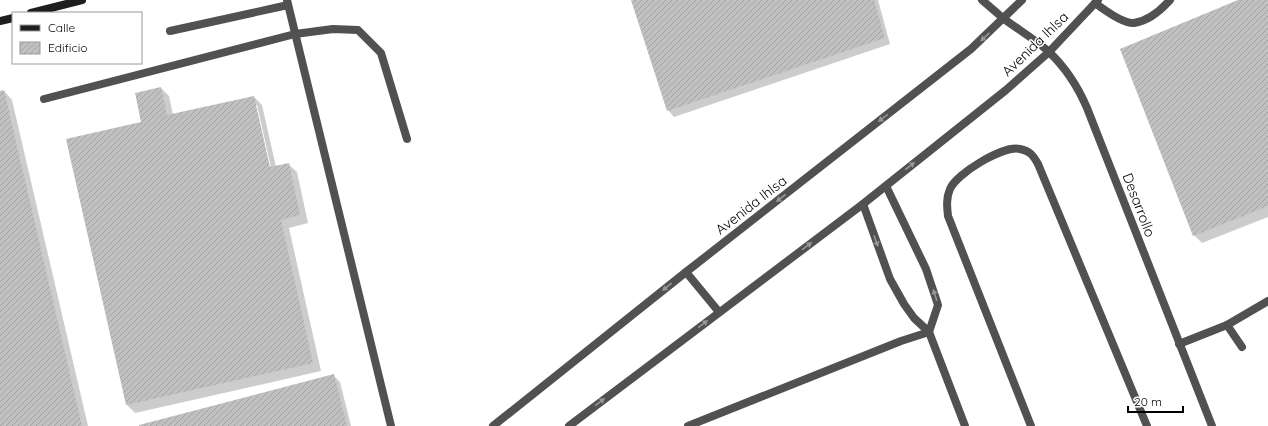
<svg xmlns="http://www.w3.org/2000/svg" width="1268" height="426" font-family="Quicksand,sans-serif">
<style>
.shadow{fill:#0003;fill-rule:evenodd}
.building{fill:url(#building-hatch)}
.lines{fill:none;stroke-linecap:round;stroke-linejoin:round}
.lane{stroke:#515151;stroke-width:8}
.street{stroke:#515151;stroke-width:8}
.secondary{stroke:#1e1e1e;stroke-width:8}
.oneway{fill:#979797}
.labels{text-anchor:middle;stroke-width:3;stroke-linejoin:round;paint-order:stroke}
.street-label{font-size:14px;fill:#000;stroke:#fff}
</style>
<defs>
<pattern id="building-hatch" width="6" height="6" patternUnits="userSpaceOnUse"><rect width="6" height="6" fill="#c0c0c0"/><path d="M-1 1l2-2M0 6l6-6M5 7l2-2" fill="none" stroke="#a3a3a3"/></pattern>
</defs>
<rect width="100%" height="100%" fill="#fff"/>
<g class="shadow">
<polygon points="632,0 878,0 890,44 674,117 668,110"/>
<polygon points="1241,0 1268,0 1268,217 1202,243 1194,235"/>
<path d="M161,88L169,96L173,115L254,97L262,105L276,167L288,164L297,172L308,223L289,228L321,371L135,413L127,405L142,123ZM255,105H257L272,172H270Z"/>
<polygon points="4,91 12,100 88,426 0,426 0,92"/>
<polygon points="333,375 340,382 351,426 141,426"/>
</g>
<g class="building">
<polygon points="631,0 874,0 885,38 667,111"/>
<polygon points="1238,0 1268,0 1268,206 1193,236 1120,49"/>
<polygon points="161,87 167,115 254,96 270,167 289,163 300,215 281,220 313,363 126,405 66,139 141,122 135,93"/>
<polygon points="4,90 82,426 0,426 0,91"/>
<polygon points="334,374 347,426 139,426 139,425"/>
</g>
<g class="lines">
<g class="lane">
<polyline points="287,0 391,426"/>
<polyline points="982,0 1004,19"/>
<path d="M1095,3C1103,9 1124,24 1134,23C1148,21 1161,10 1170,0"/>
<polyline points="170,31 288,5"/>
<polyline points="44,99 295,34 333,29 358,30 381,53 407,139"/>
<polyline points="886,186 926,269 938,305 929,332"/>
<polyline points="863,204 890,279 904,304 914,318 929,332 965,426"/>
<polyline points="1227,325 1242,347"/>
<polyline points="1179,344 1227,325 1268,301"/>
<polyline points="688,426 901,341 929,332"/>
<path d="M1031,426L948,216C947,207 946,198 950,189C956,174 1003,145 1020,149C1030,151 1033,155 1038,164L1147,426"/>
</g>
<g class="street">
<path d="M1004,19C1019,30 1036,40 1049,52C1066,68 1078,87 1087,108L1212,426"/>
<polyline points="686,272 719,312"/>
<polyline points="493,426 686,272 971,49 1022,0"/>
<polyline points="569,426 863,204 1006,90 1049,52 1098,0"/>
</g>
<g class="secondary">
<polyline points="31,13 82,0"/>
<polyline points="0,21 13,18"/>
</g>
</g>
<defs><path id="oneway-solid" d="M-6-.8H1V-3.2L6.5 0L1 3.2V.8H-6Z"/></defs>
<g class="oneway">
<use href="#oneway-solid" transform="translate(985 37) rotate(137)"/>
<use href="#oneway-solid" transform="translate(883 118) rotate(142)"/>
<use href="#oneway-solid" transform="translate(910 166) rotate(-38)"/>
<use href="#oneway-solid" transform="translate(781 198) rotate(142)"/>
<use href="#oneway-solid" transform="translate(876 241) rotate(70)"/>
<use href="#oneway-solid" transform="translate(807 246) rotate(-37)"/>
<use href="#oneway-solid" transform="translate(667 287) rotate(141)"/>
<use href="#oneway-solid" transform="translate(935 295) rotate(-108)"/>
<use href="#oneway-solid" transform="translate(703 324) rotate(-37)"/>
<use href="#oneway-solid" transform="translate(600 402) rotate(-37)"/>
</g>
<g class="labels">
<g class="street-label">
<text transform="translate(1035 44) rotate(-44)" y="5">Avenida Ihlsa</text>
<text transform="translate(751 205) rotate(-38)" y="5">Avenida Ihlsa</text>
<text transform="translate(1139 205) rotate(69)" y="5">Desarrollo</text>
</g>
</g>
<rect x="12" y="12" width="130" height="52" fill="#ffffff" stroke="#999999"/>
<rect x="20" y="25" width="20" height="6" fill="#1e1e1e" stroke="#999999"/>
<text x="48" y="32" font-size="12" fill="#000000">Calle</text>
<rect x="20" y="42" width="20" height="12" fill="url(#building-hatch)" stroke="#999999"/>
<text x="48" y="52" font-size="12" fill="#000000">Edificio</text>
<path d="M1128 406v6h55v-6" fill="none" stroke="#000000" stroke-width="2"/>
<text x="1134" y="406" font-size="12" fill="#000000" stroke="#ffffff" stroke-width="3" paint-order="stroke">20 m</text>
</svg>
